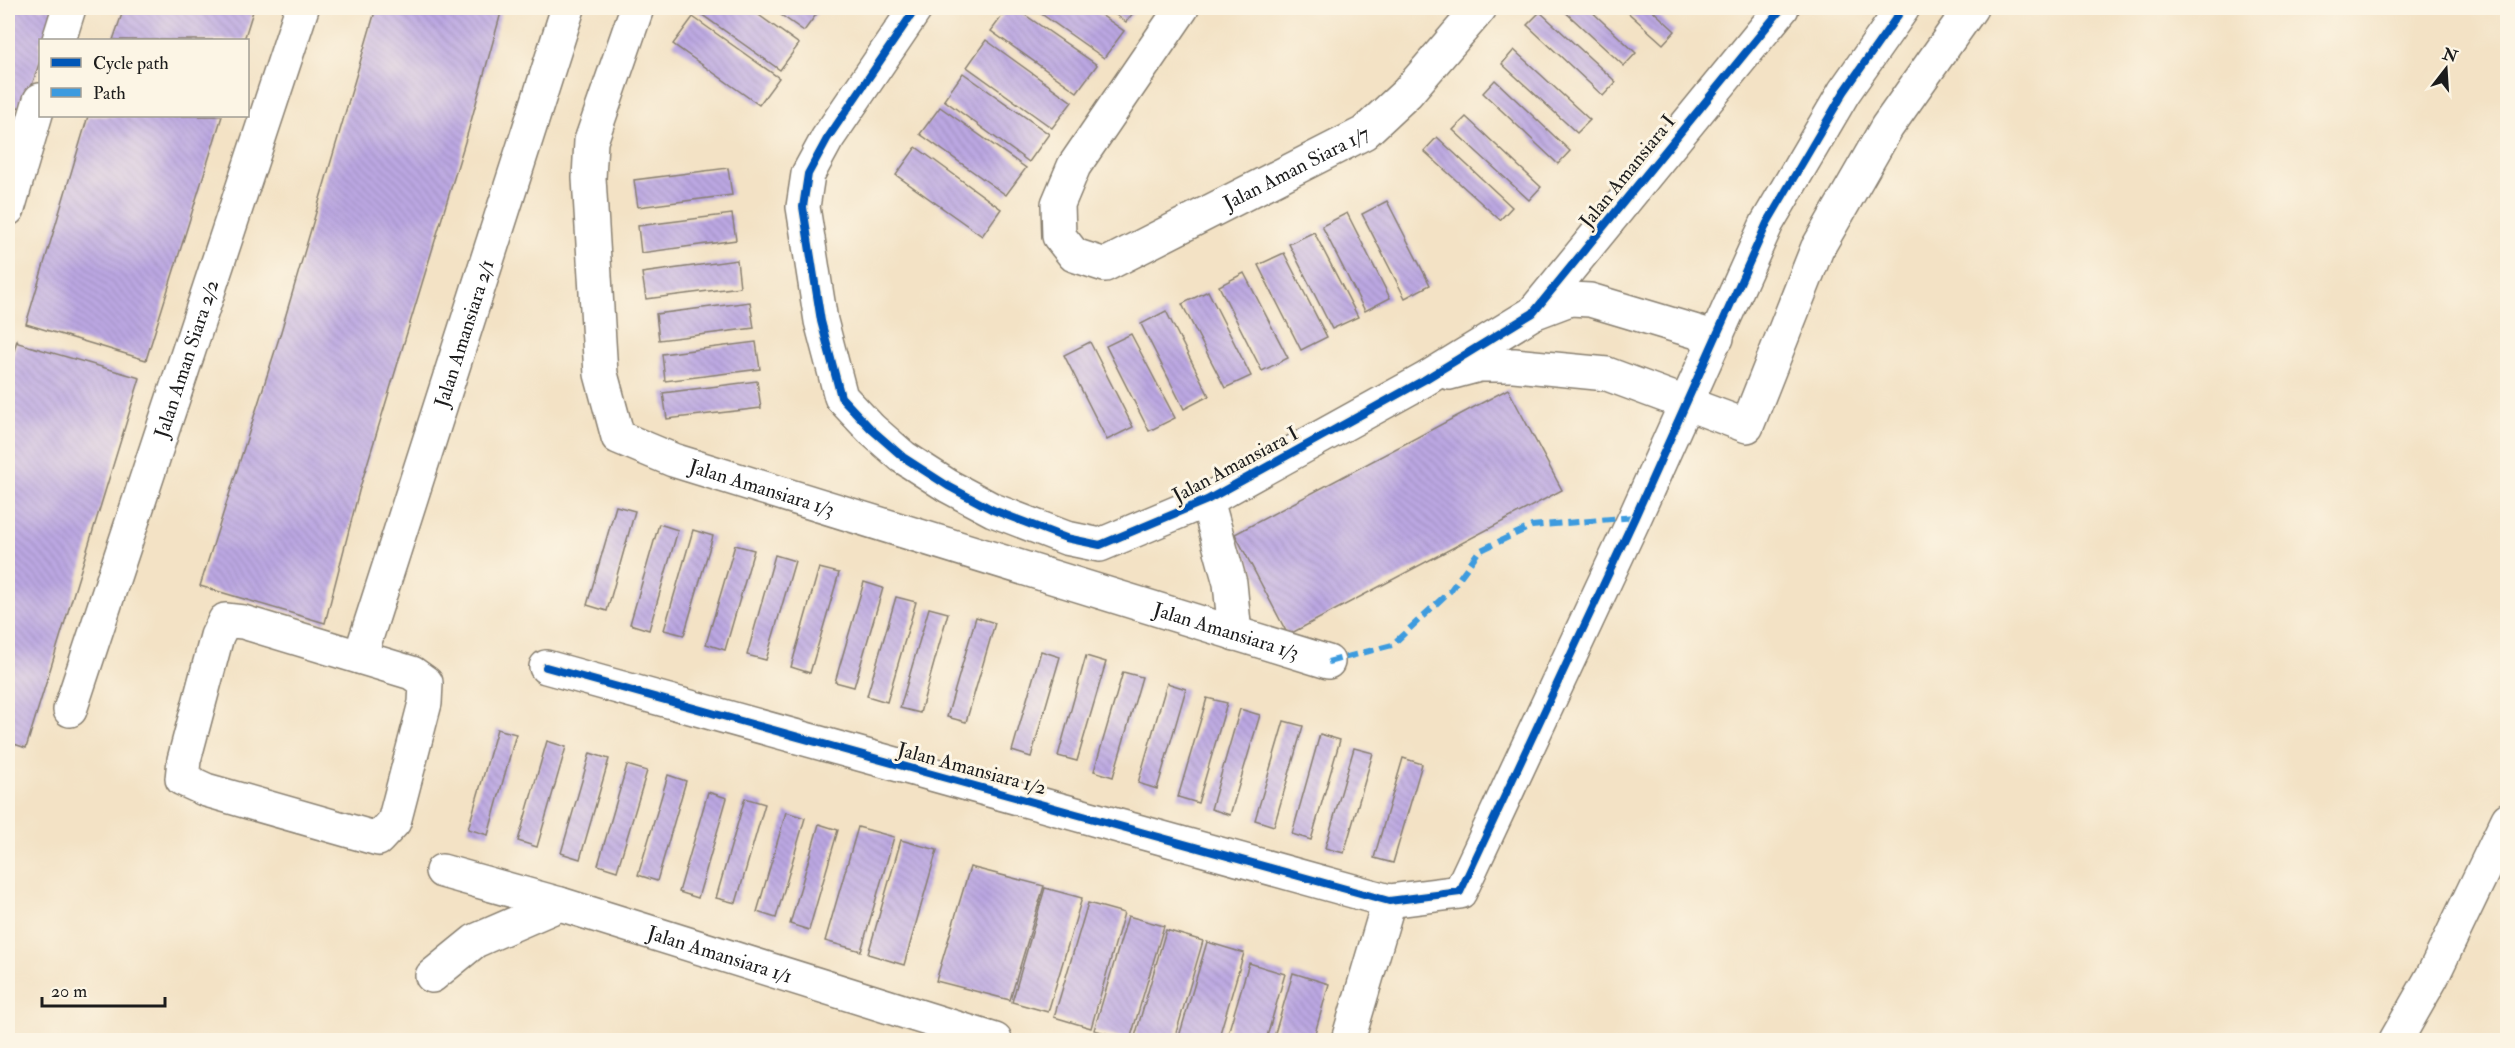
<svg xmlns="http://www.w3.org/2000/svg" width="2515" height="1048" font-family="'IM FELL Double Pica',serif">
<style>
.building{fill:url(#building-back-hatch)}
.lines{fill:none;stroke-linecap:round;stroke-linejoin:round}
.minor-casing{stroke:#887f70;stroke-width:36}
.highway-casing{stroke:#887f70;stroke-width:36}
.minor{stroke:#fff;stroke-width:33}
.highway{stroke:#fff;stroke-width:33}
.quiet{stroke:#3c9bdf;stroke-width:6;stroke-dasharray:12 6;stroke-linecap:butt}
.cycleway-casing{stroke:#fcf5e5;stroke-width:11}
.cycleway{stroke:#0057b8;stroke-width:8}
.labels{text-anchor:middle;stroke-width:6;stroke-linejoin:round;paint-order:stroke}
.street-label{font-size:20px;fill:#1c1c1c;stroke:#fcf5e5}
</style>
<defs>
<pattern id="building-back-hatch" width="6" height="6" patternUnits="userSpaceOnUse" patternTransform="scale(1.5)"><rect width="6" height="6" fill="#bba7e2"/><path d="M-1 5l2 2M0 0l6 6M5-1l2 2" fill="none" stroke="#a08fc1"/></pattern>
</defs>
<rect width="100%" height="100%" fill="#fcf5e5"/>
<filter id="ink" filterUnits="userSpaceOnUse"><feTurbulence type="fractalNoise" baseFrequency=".0167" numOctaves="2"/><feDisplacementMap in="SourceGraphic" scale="12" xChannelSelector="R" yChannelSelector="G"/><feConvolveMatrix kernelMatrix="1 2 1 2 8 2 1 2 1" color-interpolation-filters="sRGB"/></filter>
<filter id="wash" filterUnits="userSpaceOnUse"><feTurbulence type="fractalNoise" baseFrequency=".008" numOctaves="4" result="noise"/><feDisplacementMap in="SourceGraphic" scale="24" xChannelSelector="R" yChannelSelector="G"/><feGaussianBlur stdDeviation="1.35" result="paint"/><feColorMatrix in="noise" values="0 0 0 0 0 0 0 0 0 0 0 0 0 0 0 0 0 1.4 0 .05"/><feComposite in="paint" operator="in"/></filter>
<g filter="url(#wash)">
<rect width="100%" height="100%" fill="#f3e2c5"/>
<g id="blocks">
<g class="building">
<polygon points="8,8 56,8 47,40 40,40 40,61 24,109 8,104"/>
<polygon points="124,8 254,8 244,40 113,40"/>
<polygon points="376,8 502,9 468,132 359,491 325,623 200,586 280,335"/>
<polygon points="696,8 749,8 799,44 780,70 694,9"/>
<polygon points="771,8 821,8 804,31"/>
<polygon points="1008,8 1015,8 1097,65 1077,92 991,31"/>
<polygon points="1033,8 1091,8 1124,31 1104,58"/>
<polygon points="1106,8 1137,8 1126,22"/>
<polygon points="1561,8 1588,8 1636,53 1624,66"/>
<polygon points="1623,8 1650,8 1675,31 1663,44"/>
<polygon points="1540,12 1616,82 1603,96 1527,25"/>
<polygon points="693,17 779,78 759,105 673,44"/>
<polygon points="986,40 1072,102 1052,128 967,67"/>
<polygon points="1514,50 1590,120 1577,133 1502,64"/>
<polygon points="963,73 1049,134 1029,162 944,100"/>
<polygon points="1495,80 1570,151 1558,164 1483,93"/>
<polygon points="940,107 1026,168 1006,195 920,134"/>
<polygon points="88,116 222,116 146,360 26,324"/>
<polygon points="1466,117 1541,187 1529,200 1453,130"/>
<polygon points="8,122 19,125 8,162"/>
<polygon points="1437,137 1512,207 1500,220 1424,151"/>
<polygon points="916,147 1001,209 982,236 896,175"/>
<polygon points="728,168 732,195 638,207 634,180"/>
<polygon points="1387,201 1430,285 1405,298 1362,214"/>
<polygon points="1347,213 1390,298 1365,311 1322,226"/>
<polygon points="732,214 736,240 641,253 638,226"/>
<polygon points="1314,232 1358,317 1332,329 1289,244"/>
<polygon points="1284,253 1327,337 1301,350 1258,265"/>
<polygon points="737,260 740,287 646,299 642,273"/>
<polygon points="1244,273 1288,358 1262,371 1219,286"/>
<polygon points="1208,291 1251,376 1225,388 1182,304"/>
<polygon points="750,302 754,328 659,340 656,314"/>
<polygon points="1166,311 1209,396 1184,409 1141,324"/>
<polygon points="1131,334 1175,418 1149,431 1106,346"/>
<polygon points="17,340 18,343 140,378 26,748 8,742 8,372"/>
<polygon points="756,342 760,369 665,381 662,354"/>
<polygon points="1090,342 1133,427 1107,440 1064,355"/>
<polygon points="757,381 761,408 667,419 663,393"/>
<polygon points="1508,389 1562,490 1288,635 1235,534"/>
<polygon points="616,506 635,511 607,611 587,605"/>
<polygon points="659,524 678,530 649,630 630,624"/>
<polygon points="693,530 713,536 684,635 664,630"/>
<polygon points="735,545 754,550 725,650 706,644"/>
<polygon points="775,555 795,561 766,660 747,655"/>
<polygon points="819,568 839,573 810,673 791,667"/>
<polygon points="864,582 883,588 854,687 835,682"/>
<polygon points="896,597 916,602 887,702 867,696"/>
<polygon points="929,608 948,613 920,713 900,708"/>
<polygon points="976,617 995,623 966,722 947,717"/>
<polygon points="1041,651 1060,657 1031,757 1012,751"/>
<polygon points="1086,656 1106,662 1077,761 1058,756"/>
<polygon points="1123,672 1142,677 1113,777 1094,771"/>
<polygon points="1167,683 1186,689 1157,789 1138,783"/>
<polygon points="1207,698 1227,703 1198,803 1178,797"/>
<polygon points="1240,709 1260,715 1230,815 1211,809"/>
<polygon points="1284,721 1303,726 1274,826 1255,820"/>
<polygon points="497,729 516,734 488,835 468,829"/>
<polygon points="1320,734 1340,740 1311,840 1292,834"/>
<polygon points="547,741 566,747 537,847 518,841"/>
<polygon points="1354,748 1373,753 1344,853 1325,848"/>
<polygon points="590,753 609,759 580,859 561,853"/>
<polygon points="1403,758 1422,764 1393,863 1374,858"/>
<polygon points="627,765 647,771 617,871 598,865"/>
<polygon points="668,775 686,781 657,881 638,875"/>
<polygon points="708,792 727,798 698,898 679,892"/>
<polygon points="745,798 765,804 736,903 716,898"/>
<polygon points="786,812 805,818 776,918 757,912"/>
<polygon points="819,824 838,830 809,930 790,924"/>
<polygon points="858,827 894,837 861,951 825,941"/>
<polygon points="901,840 937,850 904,965 868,954"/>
<polygon points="970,867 1044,886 1010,1000 936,981"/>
<polygon points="1045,888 1082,898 1048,1012 1012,1002"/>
<polygon points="1088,903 1124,913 1091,1028 1054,1017"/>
<polygon points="1128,916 1164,926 1130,1040 1094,1030"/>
<polygon points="1166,930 1203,941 1174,1040 1134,1040"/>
<polygon points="1207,942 1244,953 1218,1040 1178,1040"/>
<polygon points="1249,963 1285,974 1266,1040 1226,1040"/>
<polygon points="1293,973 1329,984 1313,1040 1273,1040"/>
</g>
</g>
</g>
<g filter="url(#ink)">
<use href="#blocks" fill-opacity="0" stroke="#887f70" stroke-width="1.5"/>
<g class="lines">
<g class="minor-casing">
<g id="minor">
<path id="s1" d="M637,8L591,141L589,178L601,374L618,437L673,460L1328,662"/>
<polyline points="916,8 827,139 808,174 803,207 821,321 841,397 871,429 903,457 948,486 993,510 1066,538 1100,545 1207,500 1424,380 1533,313 1782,8"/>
<path id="s2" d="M1182,8L1074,166L1058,204L1059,236L1074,255L1105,265L1364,133L1407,93L1480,8"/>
<polyline points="59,40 69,8"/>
<polyline points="8,209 40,100"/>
<polyline points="1533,313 1570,299 1590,300 1717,338"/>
<polyline points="1449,373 1479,365 1514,365 1607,374 1747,426 1817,249 1887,127 1971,8"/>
<polyline points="1207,500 1230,583 1235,634"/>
<polygon points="225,620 243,622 412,673 426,683 425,703 394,822 378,839 206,790 182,779 184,760 217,636"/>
<path id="s3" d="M360,657L568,8"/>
<polyline points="546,667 1389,901 1460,892 1635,517 1767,223 1844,92 1903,8"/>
<path id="s4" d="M70,710L302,8"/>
<path id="s5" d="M442,871L560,904L995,1040"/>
<polyline points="432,976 475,941 560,904"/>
<polyline points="1348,1040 1389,901"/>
</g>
</g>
<g class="highway-casing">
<polyline id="highway" points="2396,1040 2432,977 2508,819"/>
</g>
<use href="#minor" class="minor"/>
<use href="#highway" class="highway"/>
<polyline class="quiet" points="1328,662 1392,645 1450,591 1479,551 1532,526 1635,517"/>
<g class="cycleway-casing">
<g id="cycleway">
<polyline points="916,8 827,139 808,174 803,207 821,321 841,397 871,429 903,457 948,486 993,510 1066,538 1100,545 1207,500 1424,380 1533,313 1782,8"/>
<polyline points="546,667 1389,901 1460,892 1635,517 1767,223 1844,92 1903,8"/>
</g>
</g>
<use href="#cycleway" class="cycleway"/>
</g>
</g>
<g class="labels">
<g class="street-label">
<text dy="7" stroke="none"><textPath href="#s2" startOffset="536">Jalan Aman Siara 1/7</textPath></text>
<text transform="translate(1627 171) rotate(-51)" y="7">Jalan Amansiara I</text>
<text dy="7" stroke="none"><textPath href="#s3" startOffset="340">Jalan Amansiara 2/1</textPath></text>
<text dy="7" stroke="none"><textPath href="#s4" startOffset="370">Jalan Aman Siara 2/2</textPath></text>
<text transform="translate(1235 464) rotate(-28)" y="7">Jalan Amansiara I</text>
<text dy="7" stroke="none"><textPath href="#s1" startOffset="592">Jalan Amansiara 1/3</textPath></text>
<text dy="7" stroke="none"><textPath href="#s1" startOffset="1078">Jalan Amansiara 1/3</textPath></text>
<text transform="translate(972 768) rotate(15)" y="7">Jalan Amansiara 1/2</text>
<text dy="7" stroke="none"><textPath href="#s5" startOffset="290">Jalan Amansiara 1/1</textPath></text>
</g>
</g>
<rect width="2515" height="1048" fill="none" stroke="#fcf5e5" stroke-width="30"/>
<rect x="39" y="39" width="210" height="78" fill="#fcf5e5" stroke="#a29e95" stroke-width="1.5"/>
<rect x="51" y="58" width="30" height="9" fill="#0057b8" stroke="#a29e95" stroke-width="1.5"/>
<text x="93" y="69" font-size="18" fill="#1c1c1c">Cycle path</text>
<rect x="51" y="88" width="30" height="9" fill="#3c9bdf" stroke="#a29e95" stroke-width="1.5"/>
<text x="93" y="99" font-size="18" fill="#1c1c1c">Path</text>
<g transform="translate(2446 69) rotate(17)" stroke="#fcf5e5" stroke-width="4.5" paint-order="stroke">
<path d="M0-4.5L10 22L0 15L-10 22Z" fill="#1c1c1c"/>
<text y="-9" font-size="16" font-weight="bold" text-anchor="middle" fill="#1c1c1c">N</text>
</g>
<path d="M42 997v9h123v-9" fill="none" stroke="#1c1c1c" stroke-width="3"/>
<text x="51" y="997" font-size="18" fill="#1c1c1c" stroke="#fcf5e5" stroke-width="4.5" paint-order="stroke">20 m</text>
</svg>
